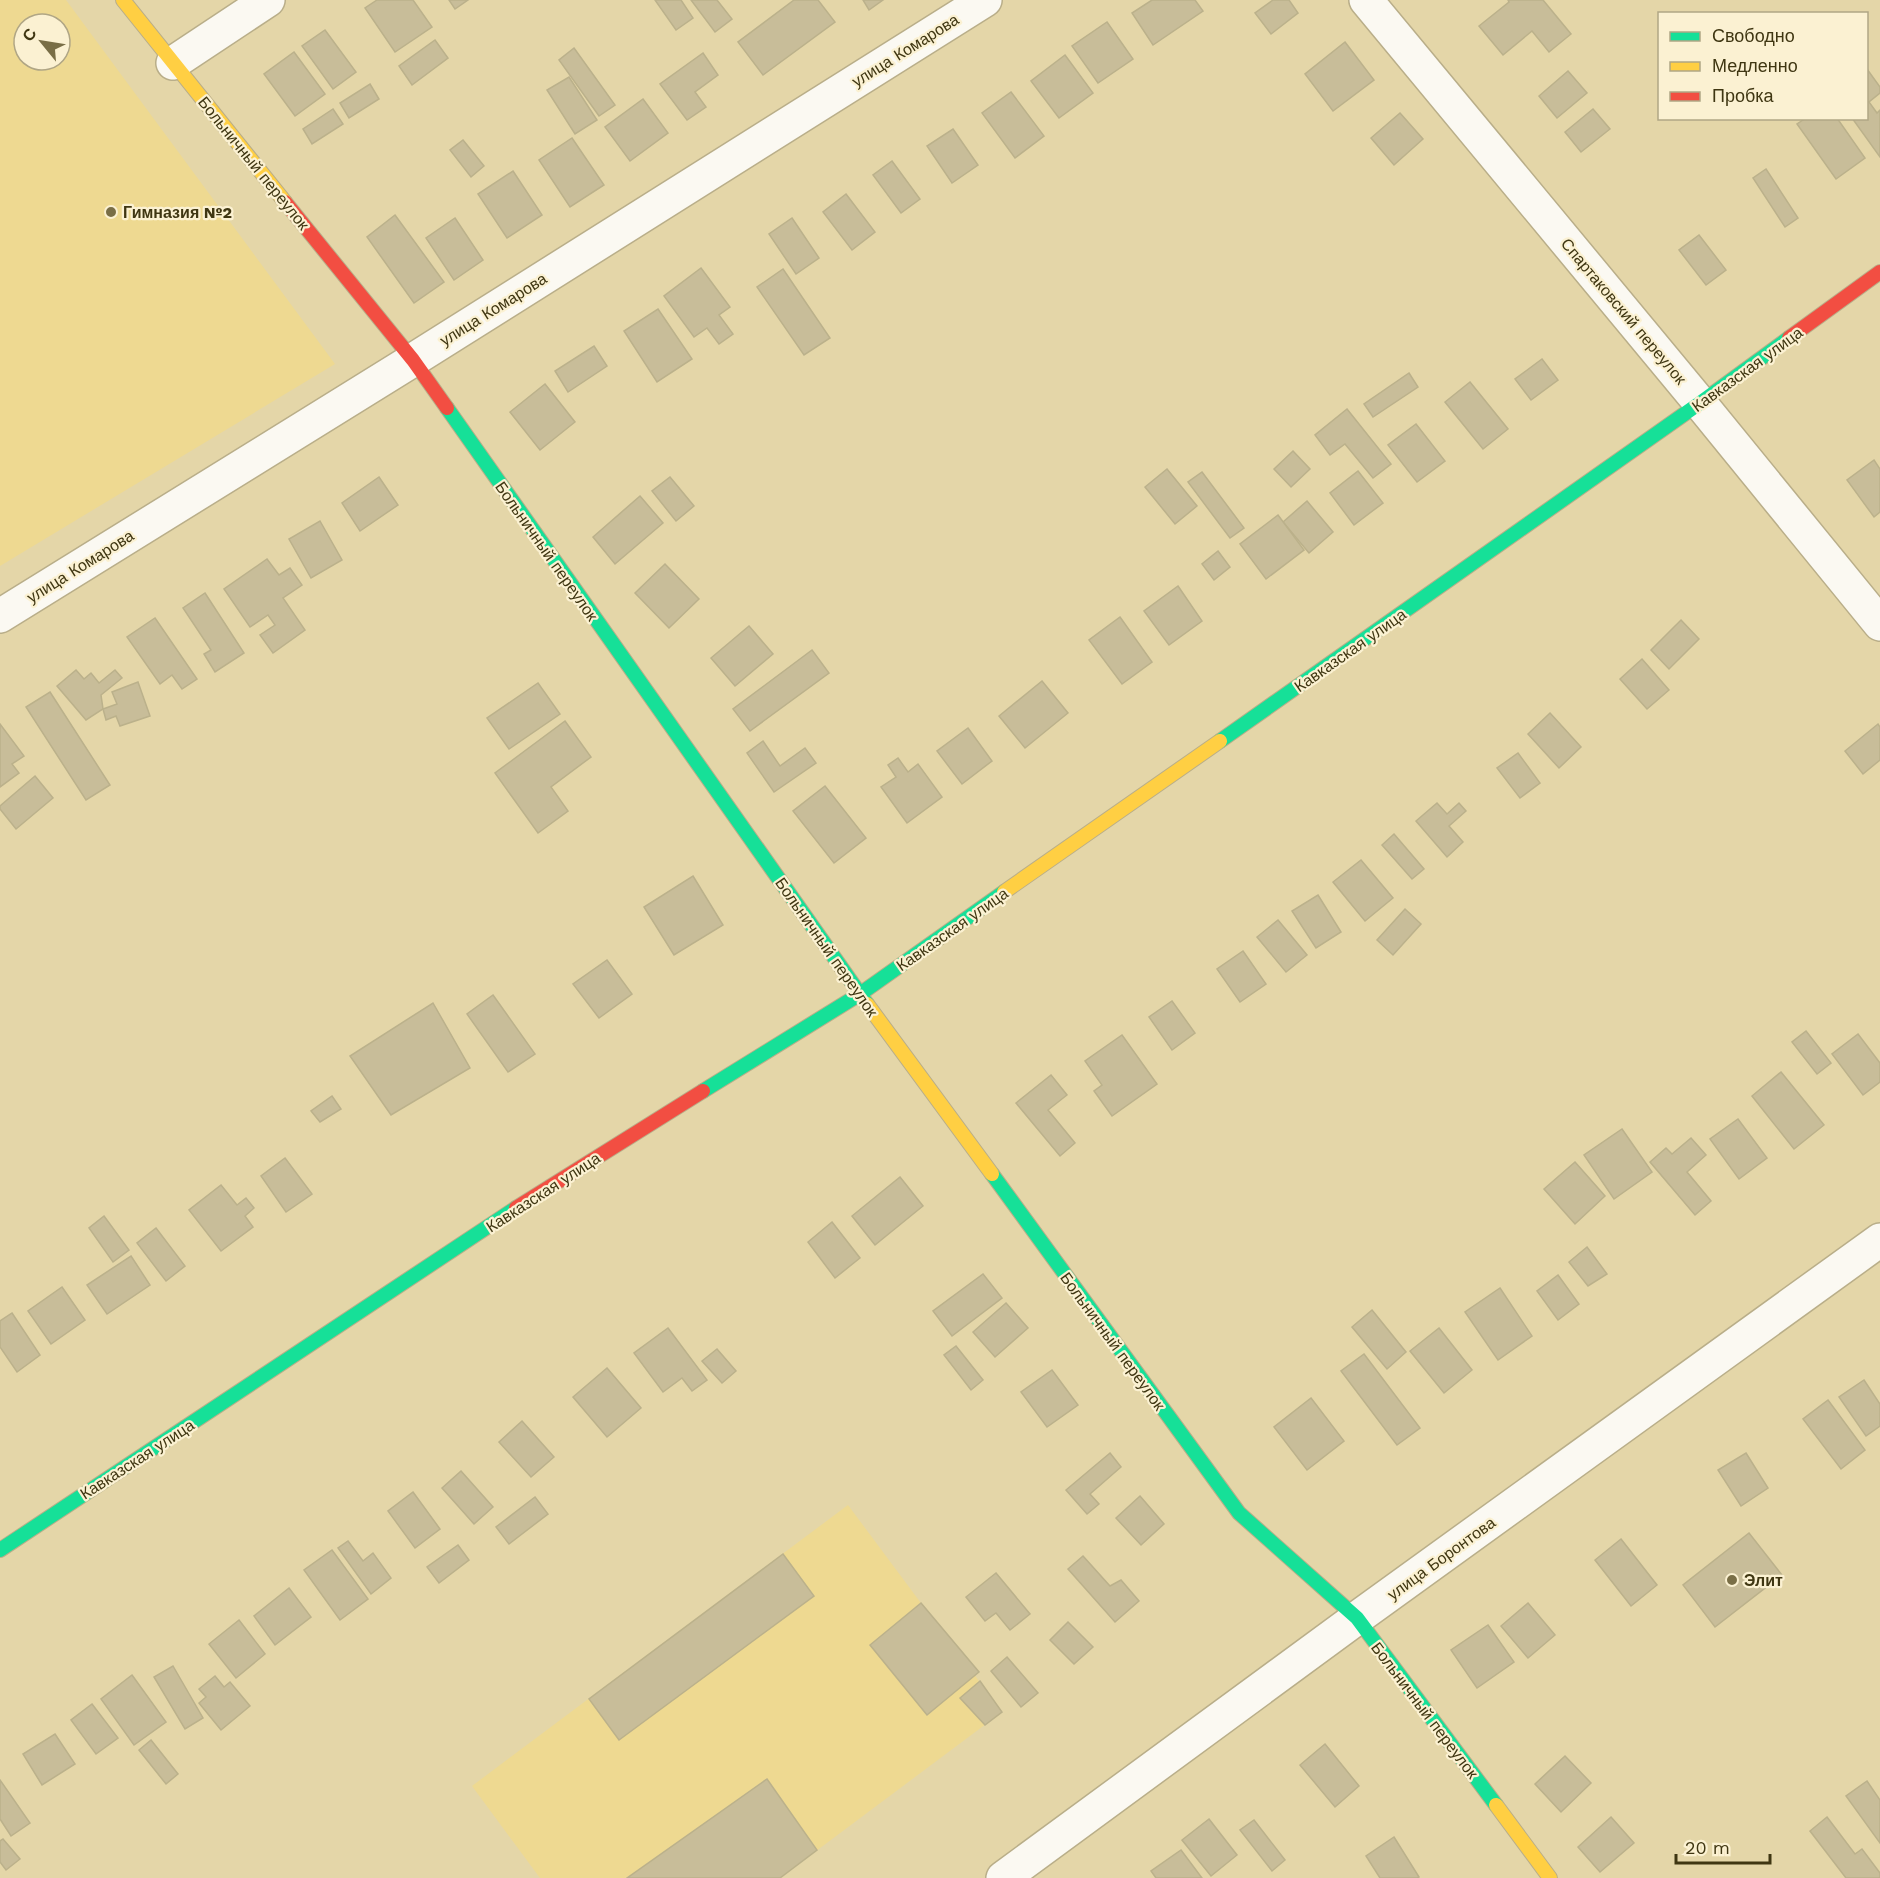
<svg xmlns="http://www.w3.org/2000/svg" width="1880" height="1878" font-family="'Work Sans',sans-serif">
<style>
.built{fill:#eed991;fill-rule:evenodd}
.building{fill:#c8bd99;stroke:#bbb18b;stroke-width:1.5}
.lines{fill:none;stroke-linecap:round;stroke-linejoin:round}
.street-casing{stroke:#b9ae89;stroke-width:36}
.fast-casing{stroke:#b9ae89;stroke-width:16}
.slow-casing{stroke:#b9ae89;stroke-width:16}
.jam-casing{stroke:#b9ae89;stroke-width:16}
.street{stroke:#fbf9f2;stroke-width:33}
.fast{stroke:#16e098;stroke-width:14}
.slow{stroke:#ffcf43;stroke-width:14}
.jam{stroke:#f24e42;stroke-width:14}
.poi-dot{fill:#796e46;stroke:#fbf1d2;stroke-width:2}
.labels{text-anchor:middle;stroke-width:4.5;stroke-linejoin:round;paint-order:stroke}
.street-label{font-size:16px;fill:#3f3612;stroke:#fbf1d2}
.poi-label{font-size:16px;font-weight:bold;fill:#3f3612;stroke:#fbf1d2;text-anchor:start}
</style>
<rect width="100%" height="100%" fill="#e4d6a8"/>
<g class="built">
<path d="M0,0H66L335,364L0,566ZM24,24H60V60H24Z"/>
<polygon points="848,1505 1002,1712 780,1878 540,1878 472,1786"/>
</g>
<g class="building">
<polygon points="377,0 413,0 432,27 395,52 365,8"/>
<polygon points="449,0 468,0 455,9"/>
<polygon points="655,0 681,0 693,18 676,30"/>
<polygon points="691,0 717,0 732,19 715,32"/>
<polygon points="794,0 818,0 835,22 763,75 738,42"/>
<polygon points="863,0 883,0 869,10"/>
<polygon points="1152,0 1195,0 1203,11 1153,45 1132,13"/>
<polygon points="1273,0 1289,0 1298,13 1271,34 1255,13"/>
<polygon points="1508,0 1543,0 1571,34 1549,52 1532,31 1503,55 1479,26 1509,2"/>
<polygon points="1107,22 1133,59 1098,83 1072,46"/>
<polygon points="325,30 356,72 333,89 302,46"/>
<polygon points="435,40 448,58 412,85 399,66"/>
<polygon points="1345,42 1374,80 1333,111 1305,74"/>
<polygon points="574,48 615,105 599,116 559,60"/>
<polygon points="294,52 325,94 295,116 264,74"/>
<polygon points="703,53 718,75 695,92 706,107 687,120 660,84"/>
<polygon points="1065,55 1093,93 1059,118 1031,81"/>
<polygon points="1867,69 1880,87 1880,93 1869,102 1877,113 1880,110 1880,157 1852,118 1866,118"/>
<polygon points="1568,71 1587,93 1557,118 1539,96"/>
<polygon points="569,77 597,120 575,134 547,90"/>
<polygon points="370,84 379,99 349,118 340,103"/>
<polygon points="1011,92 1044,136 1015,158 982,113"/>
<polygon points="643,99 668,133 630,161 605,127"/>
<polygon points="333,109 343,124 312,144 303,129"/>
<polygon points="1593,109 1610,129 1581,152 1565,132"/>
<polygon points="1400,113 1423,139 1394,165 1371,138"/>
<polygon points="1806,118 1837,118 1865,158 1836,179 1797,124"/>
<polygon points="953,129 978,165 952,183 927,146"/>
<polygon points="572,138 604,185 570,207 539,160"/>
<polygon points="463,140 484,166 471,177 450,150"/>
<polygon points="892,161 920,199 901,213 873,175"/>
<polygon points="1766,169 1798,218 1785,227 1753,178"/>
<polygon points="513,171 542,215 507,238 478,194"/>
<polygon points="846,194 875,232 852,250 823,212"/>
<polygon points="395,215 444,282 414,303 367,237"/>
<polygon points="455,218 483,260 454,280 426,238"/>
<polygon points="792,218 819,258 796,274 769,234"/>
<polygon points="1699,235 1726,270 1706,285 1679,250"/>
<polygon points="701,268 730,307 719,315 733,334 719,344 707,328 694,337 664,296"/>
<polygon points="783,269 830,338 804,355 757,287"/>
<polygon points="658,309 692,359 657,382 624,331"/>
<polygon points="594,346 607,366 568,392 555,371"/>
<polygon points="1542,359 1558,380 1531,400 1515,379"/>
<polygon points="1409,373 1418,387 1373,417 1364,404"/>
<polygon points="1470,382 1508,429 1483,449 1445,402"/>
<polygon points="545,384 575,422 540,450 510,412"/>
<polygon points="1347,409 1391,464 1373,478 1345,444 1330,455 1315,435"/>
<polygon points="1416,424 1445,461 1417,482 1388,445"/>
<polygon points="1293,451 1310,469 1291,487 1274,469"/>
<polygon points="1874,460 1880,469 1880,512 1874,517 1847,480"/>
<polygon points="1167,469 1197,506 1175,524 1145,487"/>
<polygon points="1358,471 1383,503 1354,525 1330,493"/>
<polygon points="1202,472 1244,528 1230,538 1188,482"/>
<polygon points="379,477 398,505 360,531 342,503"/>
<polygon points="670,477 694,506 676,521 652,491"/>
<polygon points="640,496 663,523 615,564 593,537"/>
<polygon points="1307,501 1333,532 1309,553 1283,522"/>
<polygon points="1278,515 1304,550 1266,579 1240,544"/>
<polygon points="320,521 342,560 311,578 289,539"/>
<polygon points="1218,551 1230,567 1214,580 1202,564"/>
<polygon points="267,559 279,575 290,568 302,585 283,598 305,630 273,653 260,635 275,625 268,615 250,627 224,589"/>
<polygon points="665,564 699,599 669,628 635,593"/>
<polygon points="1178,586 1202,621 1169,645 1144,611"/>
<polygon points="205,593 244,653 215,672 204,654 211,650 183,608"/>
<polygon points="1120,617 1152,662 1122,684 1089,640"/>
<polygon points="155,618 197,679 182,689 172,675 160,684 127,637"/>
<polygon points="1681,620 1699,639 1669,669 1651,650"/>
<polygon points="749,626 773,654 735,686 711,658"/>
<polygon points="812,650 829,673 750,731 733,709"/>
<polygon points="1642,659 1669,690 1647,709 1620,679"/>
<polygon points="76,670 84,679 91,673 99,683 115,670 122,678 101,695 103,709 86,720 57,686"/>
<polygon points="1042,681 1068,713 1025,748 999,716"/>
<polygon points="138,682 150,716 120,726 116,716 106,720 103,709 117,704 112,692"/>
<polygon points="538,683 560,714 509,749 487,718"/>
<polygon points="50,692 110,785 86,800 26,707"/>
<polygon points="1550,713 1581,747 1559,768 1528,734"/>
<polygon points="565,721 591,757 551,787 568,811 538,833 495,773"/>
<polygon points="0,724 24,756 12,764 19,773 0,787"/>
<polygon points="1878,724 1880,727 1880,760 1863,774 1845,751"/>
<polygon points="968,728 992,761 962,784 937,751"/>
<polygon points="763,741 780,766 805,748 816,763 774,792 747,753"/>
<polygon points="1518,753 1540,783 1520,798 1497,768"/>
<polygon points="898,758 908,772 918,764 942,797 907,823 881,787 896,777 888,765"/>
<polygon points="35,776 53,798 16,829 0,809 0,806"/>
<polygon points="825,786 866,838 834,863 793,811"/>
<polygon points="1437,803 1447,814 1459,803 1466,811 1449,826 1463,842 1447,857 1416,821"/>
<polygon points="1394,834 1424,869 1412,879 1382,845"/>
<polygon points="1361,860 1393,898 1365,921 1333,882"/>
<polygon points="693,876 723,925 674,955 644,907"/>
<polygon points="1318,895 1341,932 1316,948 1292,911"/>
<polygon points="1405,909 1421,924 1393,955 1377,940"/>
<polygon points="1278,920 1307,955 1286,972 1257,937"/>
<polygon points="1243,951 1266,984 1240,1002 1217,969"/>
<polygon points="607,960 632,994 599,1018 573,984"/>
<polygon points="493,995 535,1054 508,1072 467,1014"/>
<polygon points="1172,1001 1195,1033 1172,1050 1149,1017"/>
<polygon points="433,1003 470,1068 391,1115 350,1056"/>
<polygon points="1806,1031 1831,1063 1817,1074 1792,1042"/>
<polygon points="1858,1034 1880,1063 1880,1082 1863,1095 1832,1054"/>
<polygon points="1122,1035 1157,1084 1112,1116 1094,1091 1102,1085 1085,1061"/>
<polygon points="1781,1072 1824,1125 1794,1149 1752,1096"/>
<polygon points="1051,1075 1067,1095 1048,1110 1075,1143 1060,1156 1016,1103"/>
<polygon points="332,1096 341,1109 320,1122 311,1111"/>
<polygon points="1738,1119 1767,1158 1739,1179 1710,1139"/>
<polygon points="1622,1129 1652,1172 1614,1199 1584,1155"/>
<polygon points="1691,1138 1706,1155 1687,1172 1711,1201 1695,1215 1650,1162 1666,1148 1672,1154"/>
<polygon points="285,1158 312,1194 286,1212 261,1176"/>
<polygon points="1575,1162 1605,1196 1575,1224 1544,1189"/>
<polygon points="900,1177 923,1206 875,1245 852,1216"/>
<polygon points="221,1185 237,1205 246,1198 254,1208 245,1216 253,1227 221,1251 189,1210"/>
<polygon points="104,1216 129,1250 113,1262 89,1228"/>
<polygon points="832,1222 860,1258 835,1278 808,1242"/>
<polygon points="156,1228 185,1266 166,1281 137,1243"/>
<polygon points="1587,1247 1607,1274 1588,1286 1569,1262"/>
<polygon points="131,1256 150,1285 107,1314 87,1285"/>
<polygon points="983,1274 1002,1298 952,1336 933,1311"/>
<polygon points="1558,1275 1579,1304 1558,1320 1537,1291"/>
<polygon points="62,1287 85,1320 51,1344 28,1311"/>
<polygon points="1500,1288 1532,1336 1498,1360 1465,1312"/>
<polygon points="1006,1303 1028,1328 995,1357 973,1332"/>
<polygon points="1372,1310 1406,1352 1387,1369 1352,1327"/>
<polygon points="12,1313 40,1355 17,1372 0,1347 0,1321"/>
<polygon points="668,1328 707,1380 692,1391 682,1378 663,1392 634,1353"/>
<polygon points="1439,1328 1472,1370 1444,1393 1410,1351"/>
<polygon points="956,1346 983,1380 971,1390 944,1355"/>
<polygon points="717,1349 736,1371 722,1383 702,1361"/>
<polygon points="1364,1354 1420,1428 1397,1445 1341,1371"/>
<polygon points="607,1368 641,1408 607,1437 573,1397"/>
<polygon points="1052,1370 1078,1405 1047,1427 1021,1392"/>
<polygon points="1864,1380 1880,1404 1880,1426 1866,1436 1839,1397"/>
<polygon points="1311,1398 1344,1441 1307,1470 1274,1427"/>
<polygon points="1828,1400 1865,1450 1841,1469 1803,1419"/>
<polygon points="522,1421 554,1457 531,1477 499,1442"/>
<polygon points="1110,1453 1121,1467 1090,1494 1099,1504 1087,1514 1066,1490"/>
<polygon points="1746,1453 1768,1488 1741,1506 1718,1470"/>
<polygon points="461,1471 493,1507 474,1524 442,1488"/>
<polygon points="413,1492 440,1529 415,1548 388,1511"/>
<polygon points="1140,1496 1164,1524 1141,1545 1116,1518"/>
<polygon points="535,1497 548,1514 509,1544 496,1527"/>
<polygon points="1749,1533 1782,1575 1715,1627 1683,1585"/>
<polygon points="1621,1539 1657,1585 1631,1606 1595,1560"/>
<polygon points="348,1541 363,1561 373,1553 391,1578 371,1594 338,1548"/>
<polygon points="458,1545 469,1560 439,1583 427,1567"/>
<polygon points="332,1550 368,1599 340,1620 304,1570"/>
<polygon points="783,1554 814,1596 619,1740 589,1699"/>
<polygon points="1083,1556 1110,1586 1121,1580 1139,1601 1115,1622 1068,1569"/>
<polygon points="996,1573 1030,1614 1010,1630 996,1613 985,1621 966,1597"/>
<polygon points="289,1588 311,1617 275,1645 254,1616"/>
<polygon points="921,1603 979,1672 927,1715 870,1645"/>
<polygon points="1528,1603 1555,1635 1528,1658 1501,1626"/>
<polygon points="239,1620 265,1654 236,1678 209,1644"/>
<polygon points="1068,1622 1093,1647 1074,1664 1050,1640"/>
<polygon points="1488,1625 1514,1662 1477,1688 1451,1650"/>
<polygon points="1007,1657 1038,1693 1021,1707 991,1671"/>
<polygon points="173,1666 203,1718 185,1729 154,1677"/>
<polygon points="132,1675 166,1722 134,1745 101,1699"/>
<polygon points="215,1676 224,1687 230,1682 250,1706 221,1730 199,1703 206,1697 199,1689"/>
<polygon points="980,1681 1002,1712 985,1725 960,1698"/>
<polygon points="92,1704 118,1738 96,1754 71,1720"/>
<polygon points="55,1734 75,1764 42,1785 23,1754"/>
<polygon points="151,1740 178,1774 166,1784 139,1750"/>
<polygon points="1325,1744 1359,1786 1335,1807 1300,1765"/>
<polygon points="1565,1756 1591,1783 1561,1812 1535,1784"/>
<polygon points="767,1779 817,1850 780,1878 627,1878"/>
<polygon points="0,1780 30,1823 11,1836 0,1819"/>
<polygon points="1867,1781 1880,1800 1880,1843 1846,1796"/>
<polygon points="1611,1817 1634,1843 1600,1872 1578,1847"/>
<polygon points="1827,1817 1855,1854 1862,1849 1880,1873 1880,1878 1846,1878 1810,1831"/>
<polygon points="1209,1819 1237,1855 1211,1876 1182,1840"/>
<polygon points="1254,1820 1285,1860 1272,1871 1240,1830"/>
<polygon points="1394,1837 1419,1877 1417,1878 1380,1878 1366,1856"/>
<polygon points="3,1839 20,1859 6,1870 0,1862 0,1841"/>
<polygon points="1181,1850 1202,1878 1156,1878 1151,1871"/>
</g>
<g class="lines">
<g class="street-casing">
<g id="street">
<polyline points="1366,0 1700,403 1880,624"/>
<polyline points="173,63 268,0"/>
<polyline points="0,616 413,360 985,0"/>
<polyline points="1003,1878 1357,1618 1880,1240"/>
</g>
</g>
<g class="fast-casing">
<g id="fast">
<polyline points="447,408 867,1004"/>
<polyline points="1220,741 1700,403 1789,338"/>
<polyline points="703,1091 860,994 1004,892"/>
<polyline points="992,1174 1239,1513 1357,1618 1496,1805"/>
<polyline points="0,1550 516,1208"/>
</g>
</g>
<g class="slow-casing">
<g id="slow">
<polyline points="123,0 285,202"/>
<polyline points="1004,892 1220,741"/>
<polyline points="867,1004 992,1174"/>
<polyline points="1496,1805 1550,1878"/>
</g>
</g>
<g class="jam-casing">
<g id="jam">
<polyline points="285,202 413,360 447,408"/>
<polyline points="1789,338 1880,272"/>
<polyline points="516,1208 703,1091"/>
</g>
</g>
<use href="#street" class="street"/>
<use href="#fast" class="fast"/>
<use href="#slow" class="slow"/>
<use href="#jam" class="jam"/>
</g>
<g class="poi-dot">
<circle cx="111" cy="212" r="6"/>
<circle cx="1732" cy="1580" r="6"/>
</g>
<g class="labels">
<g class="street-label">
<text transform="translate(905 50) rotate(-32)" y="6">улица Комарова</text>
<text transform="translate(254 163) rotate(51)" y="6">Больничный переулок</text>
<text transform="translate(493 309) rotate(-32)" y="6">улица Комарова</text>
<text transform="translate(1624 311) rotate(50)" y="6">Спартаковский переулок</text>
<text transform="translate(1747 369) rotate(-36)" y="6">Кавказская улица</text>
<text transform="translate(547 551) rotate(55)" y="6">Больничный переулок</text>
<text transform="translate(80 566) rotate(-32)" y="6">улица Комарова</text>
<text transform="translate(1350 650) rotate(-35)" y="6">Кавказская улица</text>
<text transform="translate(952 929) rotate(-35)" y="6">Кавказская улица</text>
<text transform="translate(827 947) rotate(55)" y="6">Больничный переулок</text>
<text transform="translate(543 1192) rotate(-33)" y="6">Кавказская улица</text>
<text transform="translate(1113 1341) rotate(54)" y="6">Больничный переулок</text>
<text transform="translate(137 1459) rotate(-33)" y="6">Кавказская улица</text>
<text transform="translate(1441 1558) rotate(-36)" y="6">улица Боронтова</text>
<text transform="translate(1425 1710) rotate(53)" y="6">Больничный переулок</text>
</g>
<g class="poi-label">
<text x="123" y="218">Гимназия №2</text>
<text x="1744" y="1586">Элит</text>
</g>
</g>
<rect x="1658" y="12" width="210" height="108" fill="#fbf1d2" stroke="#b0a685" stroke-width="1.5"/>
<rect x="1670" y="32" width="30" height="9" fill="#16e098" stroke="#b0a685" stroke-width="1.5"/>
<text x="1712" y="42" font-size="18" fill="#3f3612">Свободно</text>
<rect x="1670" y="62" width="30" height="9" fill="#ffcf43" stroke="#b0a685" stroke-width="1.5"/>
<text x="1712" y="72" font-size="18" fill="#3f3612">Медленно</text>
<rect x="1670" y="92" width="30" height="9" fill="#f24e42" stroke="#b0a685" stroke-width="1.5"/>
<text x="1712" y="102" font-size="18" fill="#3f3612">Пробка</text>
<g transform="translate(42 42) rotate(300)"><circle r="28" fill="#fbf1d2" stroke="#b0a685" stroke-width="1.5"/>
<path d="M0-4.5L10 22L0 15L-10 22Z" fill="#796e46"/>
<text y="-9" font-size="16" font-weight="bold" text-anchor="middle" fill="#3f3612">С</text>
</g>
<path d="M1676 1854v9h94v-9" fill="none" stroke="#3f3612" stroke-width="3"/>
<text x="1685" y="1854" font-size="18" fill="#3f3612" stroke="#fbf1d2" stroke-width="4.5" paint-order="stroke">20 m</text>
</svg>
